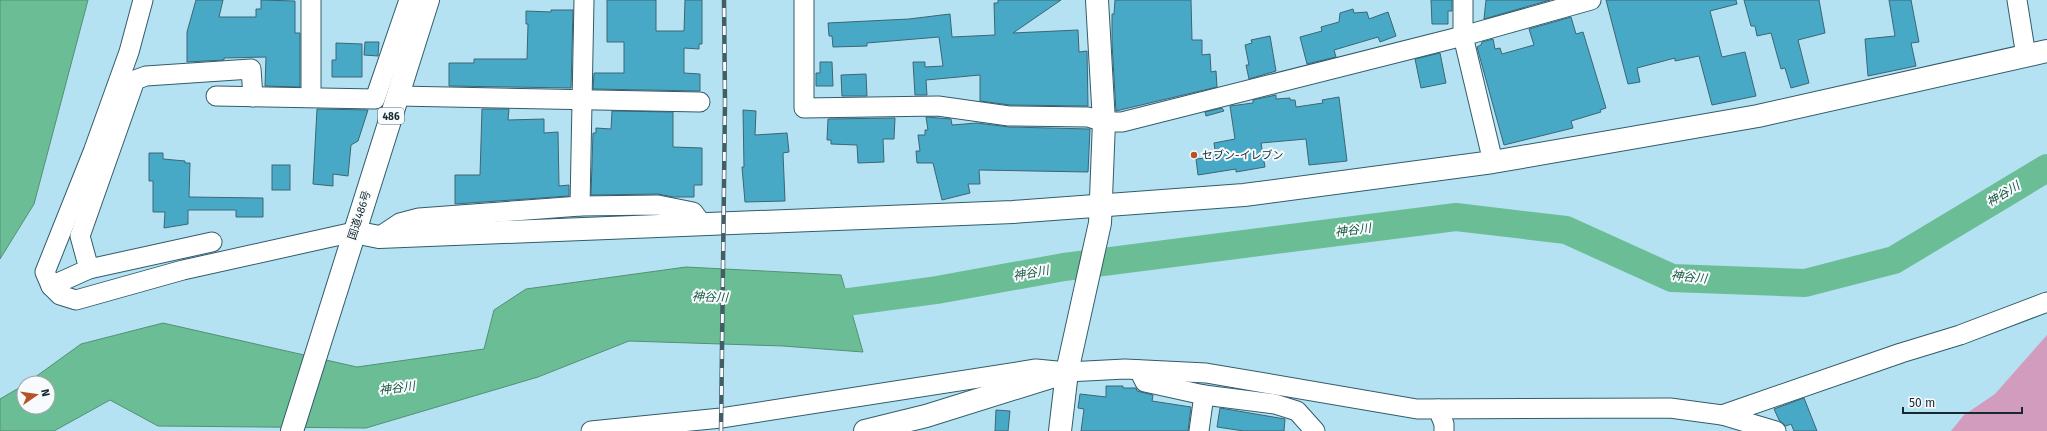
<svg xmlns="http://www.w3.org/2000/svg" width="2047" height="431" font-family="'Fira Sans','Noto Sans JP',sans-serif">
<style>
.green{fill:#d19cbd}
.water{fill:#6bbd95;stroke:#529176}
.lines{fill:none;stroke-linecap:round;stroke-linejoin:round}
.river{stroke:#6bbd95;stroke-width:28}
.building{fill:#48a9c7;stroke:#3c6674}
.minor-casing{stroke:#325c6a;stroke-width:21}
.tertiary-casing{stroke:#325c6a;stroke-width:24}
.trunk-casing{stroke:#325c6a;stroke-width:24}
.minor{stroke:#fff;stroke-width:19}
.tertiary{stroke:#fff;stroke-width:22}
.trunk{stroke:#fff;stroke-width:22}
.rail-casing{stroke:#435d65;stroke-width:4.5}
.rail{stroke:#f7fbfd;stroke-width:3;stroke-dasharray:9;stroke-linecap:butt}
.poi-dot{fill:#b75126;stroke:#f7fbfd;stroke-width:1.5}
.labels{text-anchor:middle;stroke-width:4;stroke-linejoin:round;paint-order:stroke}
.shield{fill:#f7fbfd;stroke:#5a686d;stroke-width:1}
.shield-label{font-size:10px;font-weight:bold;fill:#17292f}
.poi-label{font-size:11px;fill:#17292f;stroke:#f7fbfd;text-anchor:start}
.street-label{font-size:11px;fill:#17292f;stroke:#f7fbfd}
.water-label{font-size:12px;font-style:italic;fill:#18573d;stroke:#f7fbfd}
</style>
<rect width="100%" height="100%" fill="#b4e2f2"/>
<polygon class="green" points="2047,335 2047,431 1951,431 1964,415 1995,394"/>
<g class="water">
<polygon points="0,0 88,0 34,204 0,259"/>
<polygon points="686,267 841,275 863,352 783,346 629,341 538,377 366,428 158,426 110,400 54,431 0,431 0,399 24,385 24,407 48,407 48,383 27,383 81,344 163,323 357,367 484,349 494,310 526,289"/>
</g>
<g class="lines">
<polyline class="river" points="810,300 848,302 937,290 1064,267 1456,217 1566,230 1672,278 1805,283 1894,260 2047,168"/>
</g>
<g class="building">
<polygon points="196,0 223,0 219,17 256,17 256,9 261,9 261,0 295,1 295,33 300,33 300,87 265,86 266,57 224,58 224,60 187,62 187,32"/>
<polygon points="607,0 656,0 656,31 684,31 685,0 702,0 702,44 699,44 699,49 684,48 684,73 700,74 700,91 593,89 594,73 624,73 624,42 607,42"/>
<polygon points="998,0 1061,0 1013,33 1078,30 1079,52 1087,51 1088,106 1010,105 980,101 980,75 926,80 927,95 915,95 913,62 925,62 925,67 943,66 939,37 867,43 867,46 833,47 832,36 829,36 828,23 909,19 950,14 952,37 995,35 994,3 998,3"/>
<polygon points="1115,0 1191,0 1192,40 1202,40 1202,55 1210,54 1211,72 1216,71 1217,87 1116,111 1112,43 1112,14 1114,14"/>
<polygon points="1431,0 1452,0 1452,11 1448,11 1448,24 1432,24"/>
<polygon points="1486,0 1550,0 1484,19"/>
<polygon points="1606,0 1736,0 1737,4 1710,11 1722,57 1745,52 1756,96 1712,105 1699,56 1675,61 1675,58 1637,68 1640,82 1628,84"/>
<polygon points="1744,0 1819,0 1825,33 1798,40 1809,83 1791,88 1785,68 1781,69 1771,33 1757,36 1755,26 1751,26"/>
<polygon points="1889,0 1911,0 1919,42 1911,43 1916,66 1868,76 1865,39 1895,36"/>
<polygon points="1353,9 1354,13 1367,12 1369,19 1388,12 1396,36 1380,42 1378,37 1334,50 1336,57 1307,64 1300,37 1322,31 1321,27 1339,22 1340,13"/>
<polygon points="551,10 573,10 571,88 449,86 449,63 474,63 474,59 527,59 528,24 526,24 526,11 551,12"/>
<polygon points="1571,17 1576,34 1583,32 1606,108 1600,110 1601,112 1571,121 1573,128 1504,145 1477,47 1481,45 1482,42 1493,39 1495,49 1500,48 1502,54 1534,45 1529,29"/>
<polygon points="1270,36 1276,71 1249,79 1246,65 1249,65 1245,45 1252,43 1251,40"/>
<polygon points="365,42 379,42 378,56 364,55"/>
<polygon points="336,43 362,44 362,77 332,77 332,60 336,60"/>
<polygon points="1440,53 1446,83 1421,88 1415,59"/>
<polygon points="820,62 832,62 833,86 816,86 816,73 820,73"/>
<polygon points="866,74 867,96 842,96 841,75"/>
<polygon points="1276,95 1276,99 1290,98 1290,100 1295,100 1296,107 1323,103 1322,100 1339,97 1347,161 1309,165 1306,139 1261,143 1265,167 1236,172 1236,169 1198,175 1196,159 1216,157 1214,143 1235,139 1230,106 1253,103 1253,100"/>
<polygon points="1222,108 1224,111 1206,116 1205,112"/>
<polygon points="317,109 368,110 358,141 351,145 348,176 333,174 333,186 313,184"/>
<polygon points="482,109 509,109 508,120 544,119 544,133 558,132 559,186 569,185 569,196 455,204 455,175 480,175"/>
<polygon points="743,110 756,111 755,135 787,133 789,152 783,153 785,201 745,202 742,167 744,167"/>
<polygon points="612,111 673,112 673,147 702,148 702,185 694,185 694,197 673,197 658,194 591,195 593,133 596,133 596,128 611,129"/>
<polygon points="926,117 951,119 952,125 977,123 1009,127 1090,129 1088,172 979,170 980,184 968,184 970,193 942,200 933,163 917,163 916,151 920,151 918,135 925,135 925,130 928,130"/>
<polygon points="895,118 894,139 883,139 884,162 858,163 857,145 831,144 831,140 827,140 828,119"/>
<polygon points="149,153 163,153 163,159 185,161 185,163 190,163 189,197 263,198 263,217 236,217 236,210 188,210 188,224 164,228 165,212 153,212 153,181 149,181"/>
<rect x="272" y="165" width="18" height="25"/>
<polygon points="1106,386 1123,386 1123,388 1136,388 1137,391 1153,395 1152,401 1191,407 1188,431 1081,431 1084,409 1078,408 1080,394 1106,397"/>
<polygon points="1804,398 1817,431 1794,431 1791,424 1786,426 1779,420 1774,409"/>
<polygon points="1220,408 1285,419 1284,431 1244,431 1217,427"/>
<polygon points="996,410 1010,411 1008,431 995,431"/>
</g>
<g class="lines">
<g class="minor-casing">
<g id="minor">
<polyline points="143,0 129,52 93,152 45,272 51,286 60,295 76,300 183,270 354,232"/>
<polyline points="804,0 804,108 938,106 1009,116 1088,117 1104,122 1122,122 1463,36 1591,0"/>
<polyline points="1463,0 1463,36 1493,162"/>
<polyline points="2017,0 2026,56"/>
<polyline points="216,96 375,99 409,0"/>
<polyline points="398,96 700,102"/>
<polyline points="311,97 311,0"/>
<polyline points="580,206 584,0"/>
<polyline points="379,237 400,223 419,218 580,206 658,205 693,212 702,224"/>
<polyline points="89,269 212,242"/>
<polyline points="51,286 89,269 80,236 135,80 146,76 251,69 253,97"/>
<polyline points="1139,370 1145,382 1204,395 1275,404 1297,411 1315,431"/>
<polyline points="1438,409 1444,424 1444,431"/>
<polyline points="1722,415 1901,353 1960,335 2047,302"/>
<polyline points="591,431 721,418 1036,369 1067,372 1125,369 1206,373 1417,409 1670,408 1722,415 1776,431"/>
<polyline points="1199,431 1204,395"/>
</g>
</g>
<g class="tertiary-casing">
<g id="tertiary">
<polyline points="354,232 379,237 1013,212 1244,195 1493,162 1758,116 2047,51"/>
<polyline points="865,431 926,416 1067,372"/>
<polyline points="1060,431 1067,372 1100,223 1104,122 1097,0"/>
</g>
</g>
<g class="trunk-casing">
<polyline id="trunk" points="292,431 428,0"/>
</g>
<use href="#minor" class="minor"/>
<use href="#tertiary" class="tertiary"/>
<use href="#trunk" class="trunk"/>
<g class="rail-casing">
<polyline id="rail" points="721,431 725,102 724,0"/>
</g>
<use href="#rail" class="rail"/>
</g>
<circle class="poi-dot" cx="1194" cy="155" r="4"/>
<g class="labels">
<rect class="shield" x="378" y="108" width="26" height="16" rx="3"/>
<g class="shield-label">
<text x="391" y="120">486</text>
</g>
<g class="poi-label">
<text x="1202" y="159">セブン-イレブン</text>
</g>
<g class="street-label">
<text transform="translate(359 215) rotate(-72)" y="4">国道486号</text>
</g>
<g class="water-label">
<text transform="translate(2003 194) rotate(-31)" y="4">神谷川</text>
<text transform="translate(1353 230) rotate(-7)" y="4">神谷川</text>
<text transform="translate(1031 273) rotate(-10)" y="4">神谷川</text>
<text transform="translate(1689 277) rotate(6)" y="4">神谷川</text>
<text transform="translate(710 297) rotate(2)" y="4">神谷川</text>
<text transform="translate(397 388) rotate(-7)" y="4">神谷川</text>
</g>
</g>
<g transform="translate(36 395) rotate(77)"><circle r="19" fill="#f7fbfd" stroke="#9da7ab"/>
<path d="M0-3L7 15L0 10L-7 15Z" fill="#b75126"/>
<text y="-6" font-size="11" font-weight="bold" text-anchor="middle" fill="#17292f">N</text>
</g>
<path d="M1903 407v6h119v-6" fill="none" stroke="#17292f" stroke-width="2"/>
<text x="1909" y="407" font-size="12" fill="#17292f" stroke="#f7fbfd" stroke-width="3" paint-order="stroke">50 m</text>
</svg>
